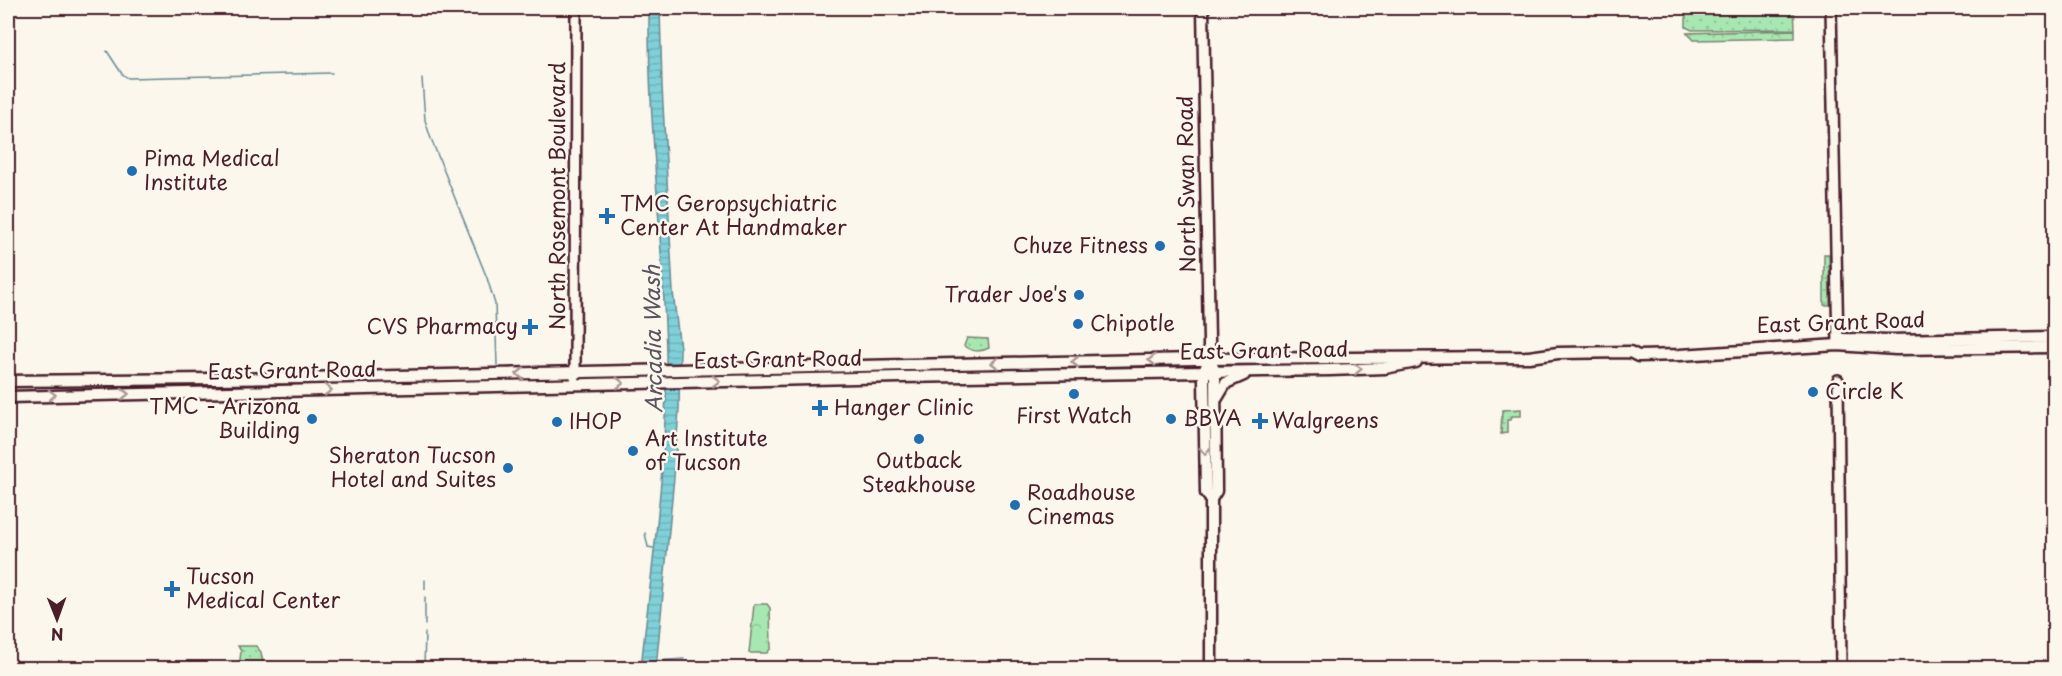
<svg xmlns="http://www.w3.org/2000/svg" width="2062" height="676" font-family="'Playpen Sans',sans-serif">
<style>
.grass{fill:url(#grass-dots);stroke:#78846e;stroke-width:1.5}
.park{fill:url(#park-crowns);stroke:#78846e;stroke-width:1.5}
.pitch{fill:#a7e8b2;stroke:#78846e;stroke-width:1.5}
.water{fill:url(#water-rules);stroke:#6a8993;stroke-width:1.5}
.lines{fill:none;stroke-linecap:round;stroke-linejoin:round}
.stream{stroke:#6a8993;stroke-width:1.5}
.secondary-casing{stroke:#4a1f2b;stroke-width:14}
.primary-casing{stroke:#4a1f2b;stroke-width:15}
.secondary{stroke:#fbf7ec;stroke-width:9}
.primary{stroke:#fbf7ec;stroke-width:10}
.oneway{stroke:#ab9695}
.poi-dot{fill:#1f6fb2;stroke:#fbf7ec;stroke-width:2}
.labels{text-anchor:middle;stroke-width:5;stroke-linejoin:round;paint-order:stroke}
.poi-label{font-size:21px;fill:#4a1f2b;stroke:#fbf7ec;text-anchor:start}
.street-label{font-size:21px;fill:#4a1f2b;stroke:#fbf7ec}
.water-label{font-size:22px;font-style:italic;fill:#5a545f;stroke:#fbf7ec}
</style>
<defs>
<pattern id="grass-dots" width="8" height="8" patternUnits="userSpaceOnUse" patternTransform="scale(1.5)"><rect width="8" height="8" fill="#a7e8b2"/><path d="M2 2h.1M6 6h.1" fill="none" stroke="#91c799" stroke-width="1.8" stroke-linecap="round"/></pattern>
<pattern id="park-crowns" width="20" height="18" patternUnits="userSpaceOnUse" patternTransform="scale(1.5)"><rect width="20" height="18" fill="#a7e8b2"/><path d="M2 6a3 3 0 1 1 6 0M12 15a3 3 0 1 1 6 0" fill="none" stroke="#91c799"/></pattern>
<pattern id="water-rules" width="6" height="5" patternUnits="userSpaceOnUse" patternTransform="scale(1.5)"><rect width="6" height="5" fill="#7fd0d8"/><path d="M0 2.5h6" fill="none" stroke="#6fb2ba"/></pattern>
</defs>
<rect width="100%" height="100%" fill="#fbf7ec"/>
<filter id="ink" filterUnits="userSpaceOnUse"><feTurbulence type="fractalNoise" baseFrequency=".0167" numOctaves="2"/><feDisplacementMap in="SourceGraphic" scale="12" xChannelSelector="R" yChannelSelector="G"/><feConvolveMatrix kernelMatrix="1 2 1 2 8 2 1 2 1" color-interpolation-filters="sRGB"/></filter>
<g filter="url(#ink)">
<g class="grass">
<polygon points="1686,8 1794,8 1795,29 1692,30 1686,27"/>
<polygon points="1824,254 1829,254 1830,305 1824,305"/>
<path d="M967,338L988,339L989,348C981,352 972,352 964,346Z"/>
<polygon points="1521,409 1521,416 1512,416 1511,420 1507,420 1507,433 1501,434 1502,410"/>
<polygon points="238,646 256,646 261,652 264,668 239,668 241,651"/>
</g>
<g class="park">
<polygon points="1795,30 1795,38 1694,40 1687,33"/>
<polygon points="754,604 767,604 770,608 771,648 767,653 749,653"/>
</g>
<polygon class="pitch" points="1692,8 1742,8 1742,13 1692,14"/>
<path class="water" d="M649,8H660L662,86L673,292L680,348L679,409L674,477L656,668H641C652,563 668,458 666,352C663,237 648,123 649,8Z"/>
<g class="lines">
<g class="stream">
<polyline points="107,51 122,74 128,78 332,73"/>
<polyline points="422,79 425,120 430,136 487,278 495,304 497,365"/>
<polyline points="645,533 648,547 653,548"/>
<polyline points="425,580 425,589"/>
<polyline points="425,597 425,625"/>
<polyline points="655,661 684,659"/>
<polyline points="424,668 425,633"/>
</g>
<g class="secondary-casing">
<g id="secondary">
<polyline points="1831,8 1838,345"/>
<polyline points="575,377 576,8"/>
<polyline points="1838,380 1841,668"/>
</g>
</g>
<g class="primary-casing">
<g id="primary">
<polyline points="1203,8 1209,340 1209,359 1204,372 1204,380 1206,493 1211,499 1211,668"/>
<polyline points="1842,339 1890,340 2054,337"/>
<polyline points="8,381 303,378 1195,359 1529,357 1558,353 1630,352 1638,356 1680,355 1838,345 1896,349 2054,347"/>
<polyline points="8,397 900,377 1330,370 1385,368 1416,362"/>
<polyline points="1217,398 1226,383 1244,375"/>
<polyline points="1211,499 1216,491 1215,372 1213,367"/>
</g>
</g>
<use href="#secondary" class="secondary"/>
<use href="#primary" class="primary"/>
</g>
<defs><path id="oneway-chevron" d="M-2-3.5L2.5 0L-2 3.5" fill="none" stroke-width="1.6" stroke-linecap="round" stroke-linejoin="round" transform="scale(1.5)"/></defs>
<g class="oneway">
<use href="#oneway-chevron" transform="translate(1152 360) rotate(179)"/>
<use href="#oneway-chevron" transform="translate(1075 362) rotate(179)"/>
<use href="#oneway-chevron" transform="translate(995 363) rotate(179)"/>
<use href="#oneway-chevron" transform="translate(1358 369) rotate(-3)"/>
<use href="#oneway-chevron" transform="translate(520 374) rotate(179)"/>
<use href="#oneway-chevron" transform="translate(716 381) rotate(-1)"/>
<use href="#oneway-chevron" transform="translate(620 383) rotate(-1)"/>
<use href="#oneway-chevron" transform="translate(328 390) rotate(-1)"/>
<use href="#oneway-chevron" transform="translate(125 394) rotate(-1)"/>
<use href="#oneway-chevron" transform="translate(52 395) rotate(-2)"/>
<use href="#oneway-chevron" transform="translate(1205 451) rotate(89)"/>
</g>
</g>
<g class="poi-dot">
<circle cx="132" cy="171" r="6"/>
<path d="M604 207h6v6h6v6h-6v6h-6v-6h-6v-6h6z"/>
<circle cx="1160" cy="246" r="6"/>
<circle cx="1079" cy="295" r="6"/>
<circle cx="1078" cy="324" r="6"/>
<path d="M527 318h6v6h6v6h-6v6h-6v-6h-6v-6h6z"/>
<circle cx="1813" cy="392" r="6"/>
<circle cx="1074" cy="394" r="6"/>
<path d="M817 399h6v6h6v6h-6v6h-6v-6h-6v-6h6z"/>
<circle cx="312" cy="419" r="6"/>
<circle cx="1171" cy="419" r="6"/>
<path d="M1257 412h6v6h6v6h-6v6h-6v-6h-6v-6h6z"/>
<circle cx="557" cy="422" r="6"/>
<circle cx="919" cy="439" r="6"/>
<circle cx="633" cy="451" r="6"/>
<circle cx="508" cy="468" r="6"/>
<circle cx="1015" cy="505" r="6"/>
<path d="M169 580h6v6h6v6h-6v6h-6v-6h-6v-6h6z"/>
</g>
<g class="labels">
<g class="poi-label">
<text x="144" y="166">Pima Medical<tspan x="144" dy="24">Institute</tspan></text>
<text x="620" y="211">TMC Geropsychiatric<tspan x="620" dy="24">Center At Handmaker</tspan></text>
<text x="1148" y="253" text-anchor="end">Chuze Fitness</text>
<text x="1067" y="302" text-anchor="end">Trader Joe's</text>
<text x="1090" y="331">Chipotle</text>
<text x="518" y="334" text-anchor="end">CVS Pharmacy</text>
<text x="1825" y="399">Circle K</text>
<text x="300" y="414" text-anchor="end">TMC - Arizona<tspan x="300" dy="24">Building</tspan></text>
<text x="834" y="415">Hanger Clinic</text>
<text x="1074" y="423" text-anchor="middle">First Watch</text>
<text x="1183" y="426">BBVA</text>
<text x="1272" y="428">Walgreens</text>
<text x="569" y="429">IHOP</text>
<text x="645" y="446">Art Institute<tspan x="645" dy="24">of Tucson</tspan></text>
<text x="496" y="463" text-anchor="end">Sheraton Tucson<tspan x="496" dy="24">Hotel and Suites</tspan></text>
<text x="919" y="468" text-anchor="middle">Outback<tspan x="919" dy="24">Steakhouse</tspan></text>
<text x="1027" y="500">Roadhouse<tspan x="1027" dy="24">Cinemas</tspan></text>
<text x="186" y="584">Tucson<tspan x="186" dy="24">Medical Center</tspan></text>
</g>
<g class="street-label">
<text transform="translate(1187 184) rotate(-91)" y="7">North Swan Road</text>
<text transform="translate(558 196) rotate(-90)" y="7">North Rosemont Boulevard</text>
<text transform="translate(1841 323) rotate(-2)" y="7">East Grant Road</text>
<text transform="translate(1264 351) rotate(-1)" y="7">East Grant Road</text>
<text transform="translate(778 360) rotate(-1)" y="7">East Grant Road</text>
<text transform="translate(292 371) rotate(-1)" y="7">East Grant Road</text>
</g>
<g class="water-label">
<text transform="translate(653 339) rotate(-91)" y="8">Arcadia Wash</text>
</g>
</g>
<rect width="2062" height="676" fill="none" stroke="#fbf7ec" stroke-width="30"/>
<rect x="15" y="15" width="2032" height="646" fill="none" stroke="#4a1f2b" stroke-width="2" filter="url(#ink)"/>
<g transform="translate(57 619) rotate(179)" stroke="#fbf7ec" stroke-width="4.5" paint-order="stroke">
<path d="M0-4.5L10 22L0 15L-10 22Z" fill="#4a1f2b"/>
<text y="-9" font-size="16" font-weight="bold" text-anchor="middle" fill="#4a1f2b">N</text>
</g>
</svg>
